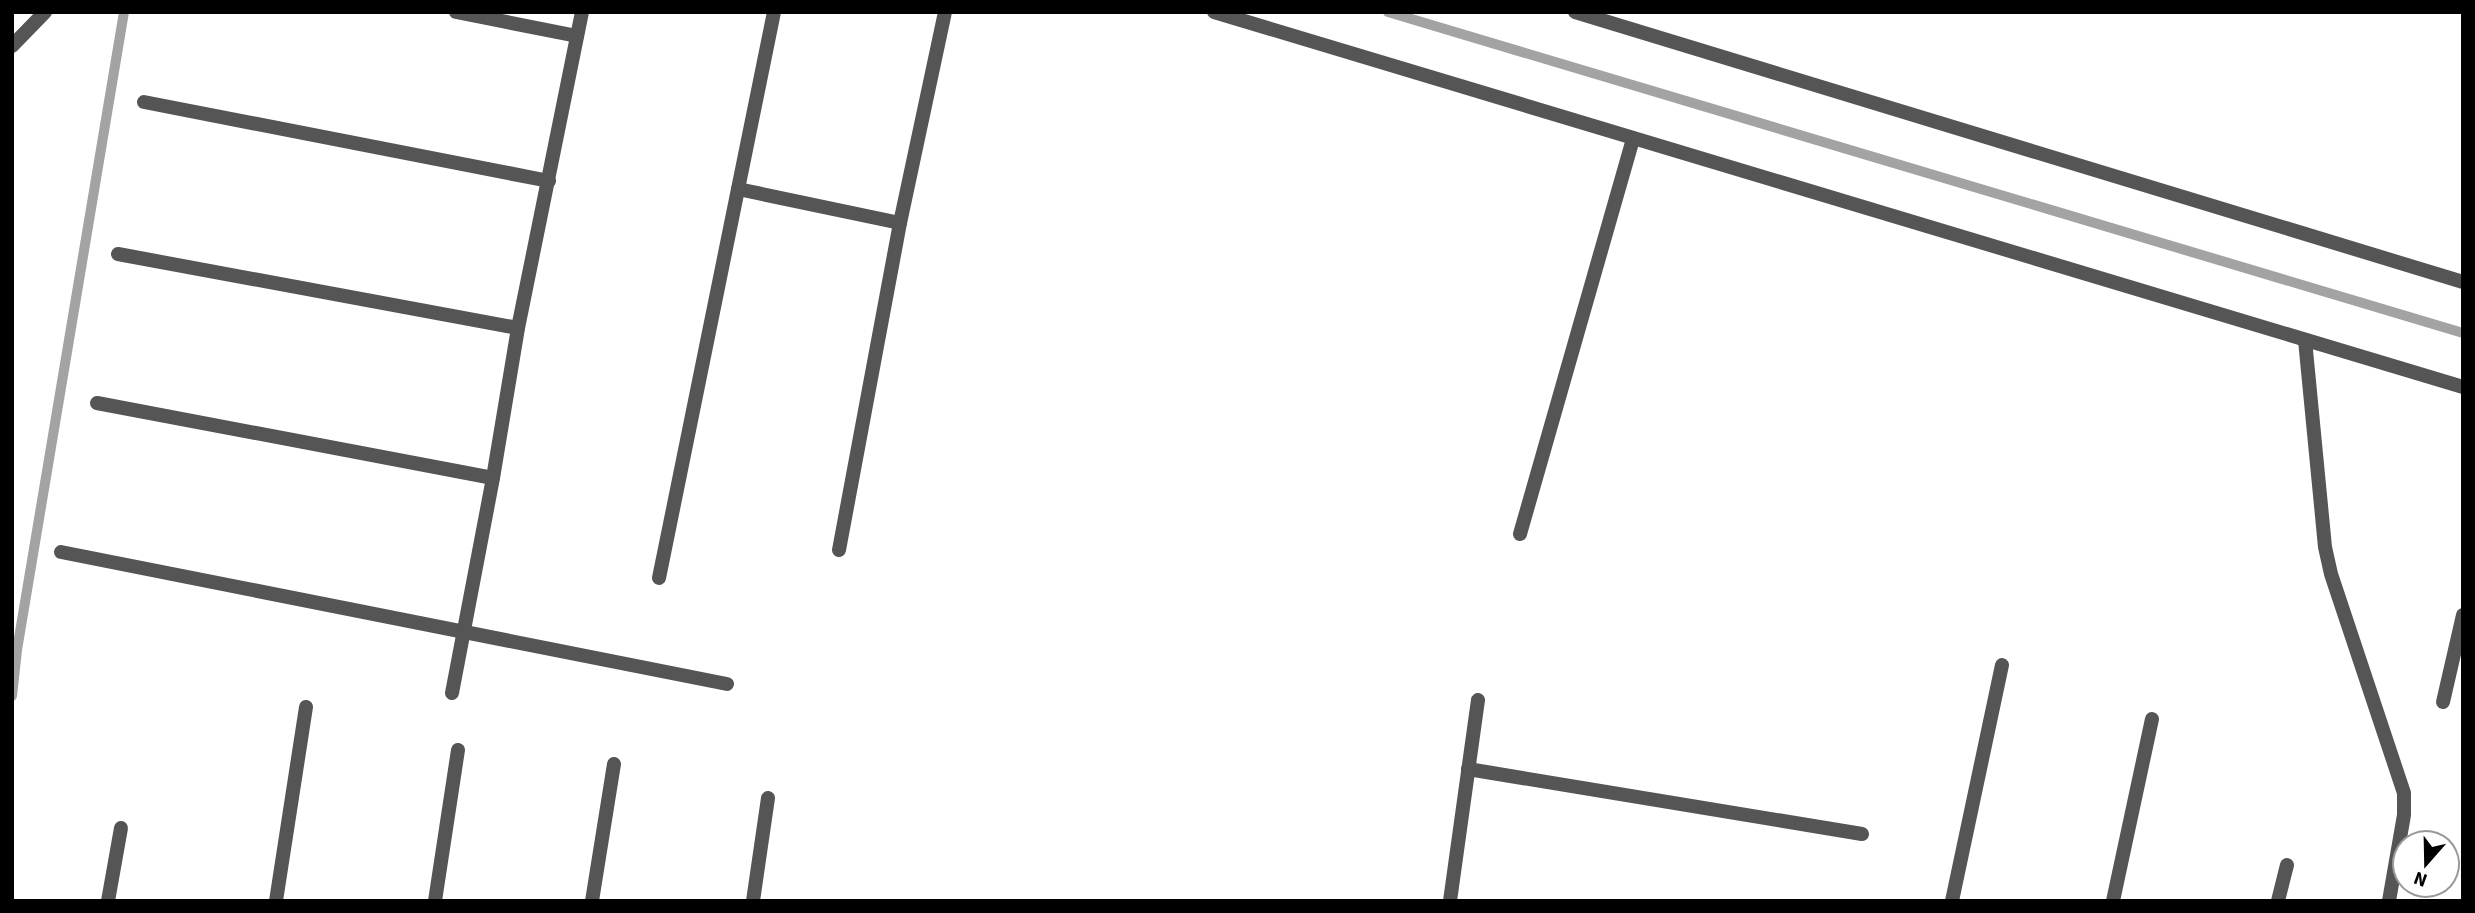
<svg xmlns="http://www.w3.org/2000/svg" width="2475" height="913" font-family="'Source Sans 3',sans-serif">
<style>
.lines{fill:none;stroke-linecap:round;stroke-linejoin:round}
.stream{stroke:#a3a3a3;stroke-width:10}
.service{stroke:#555;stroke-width:14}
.minor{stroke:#555;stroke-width:14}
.tertiary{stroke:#555;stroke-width:14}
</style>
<rect width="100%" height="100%" fill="#fff"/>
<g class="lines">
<g class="stream">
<polyline points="1388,12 2463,333"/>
<polyline points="12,696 17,650 124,12"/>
</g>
<polyline class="service" points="1520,534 1633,139"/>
<g class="minor">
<polyline points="456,12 577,36"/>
<polyline points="12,46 45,12"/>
<polyline points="144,102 549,181"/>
<polyline points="738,189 900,223"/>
<polyline points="118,254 518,328"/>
<polyline points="2305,340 2325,547 2331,574 2404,793 2404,815 2389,901"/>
<polyline points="97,403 493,478"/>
<polyline points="839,550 900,223 945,12"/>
<polyline points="61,552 727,684"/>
<polyline points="659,578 774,12"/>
<polyline points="452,693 493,478 518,328 582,12"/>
<polyline points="2443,702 2463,615"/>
<polyline points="1468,769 1862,834"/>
<polyline points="108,901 121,828"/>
<polyline points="276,901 306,707"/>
<polyline points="435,901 458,750"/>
<polyline points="592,901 614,764"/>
<polyline points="753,901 768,798"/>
<polyline points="1450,901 1478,700"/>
<polyline points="1952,901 2002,665"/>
<polyline points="2113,901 2152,719"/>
<polyline points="2278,901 2287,865"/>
</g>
<g class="tertiary">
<polyline points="1214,12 2463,387"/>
<polyline points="1575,12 2463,282"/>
</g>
</g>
<rect width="2475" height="913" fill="none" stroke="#000000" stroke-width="28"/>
<g transform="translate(2426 864) rotate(200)"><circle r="33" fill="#ffffff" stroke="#999999" stroke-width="2"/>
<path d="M0-5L12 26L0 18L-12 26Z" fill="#000000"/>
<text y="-10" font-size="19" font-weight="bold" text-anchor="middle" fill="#000000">N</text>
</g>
</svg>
